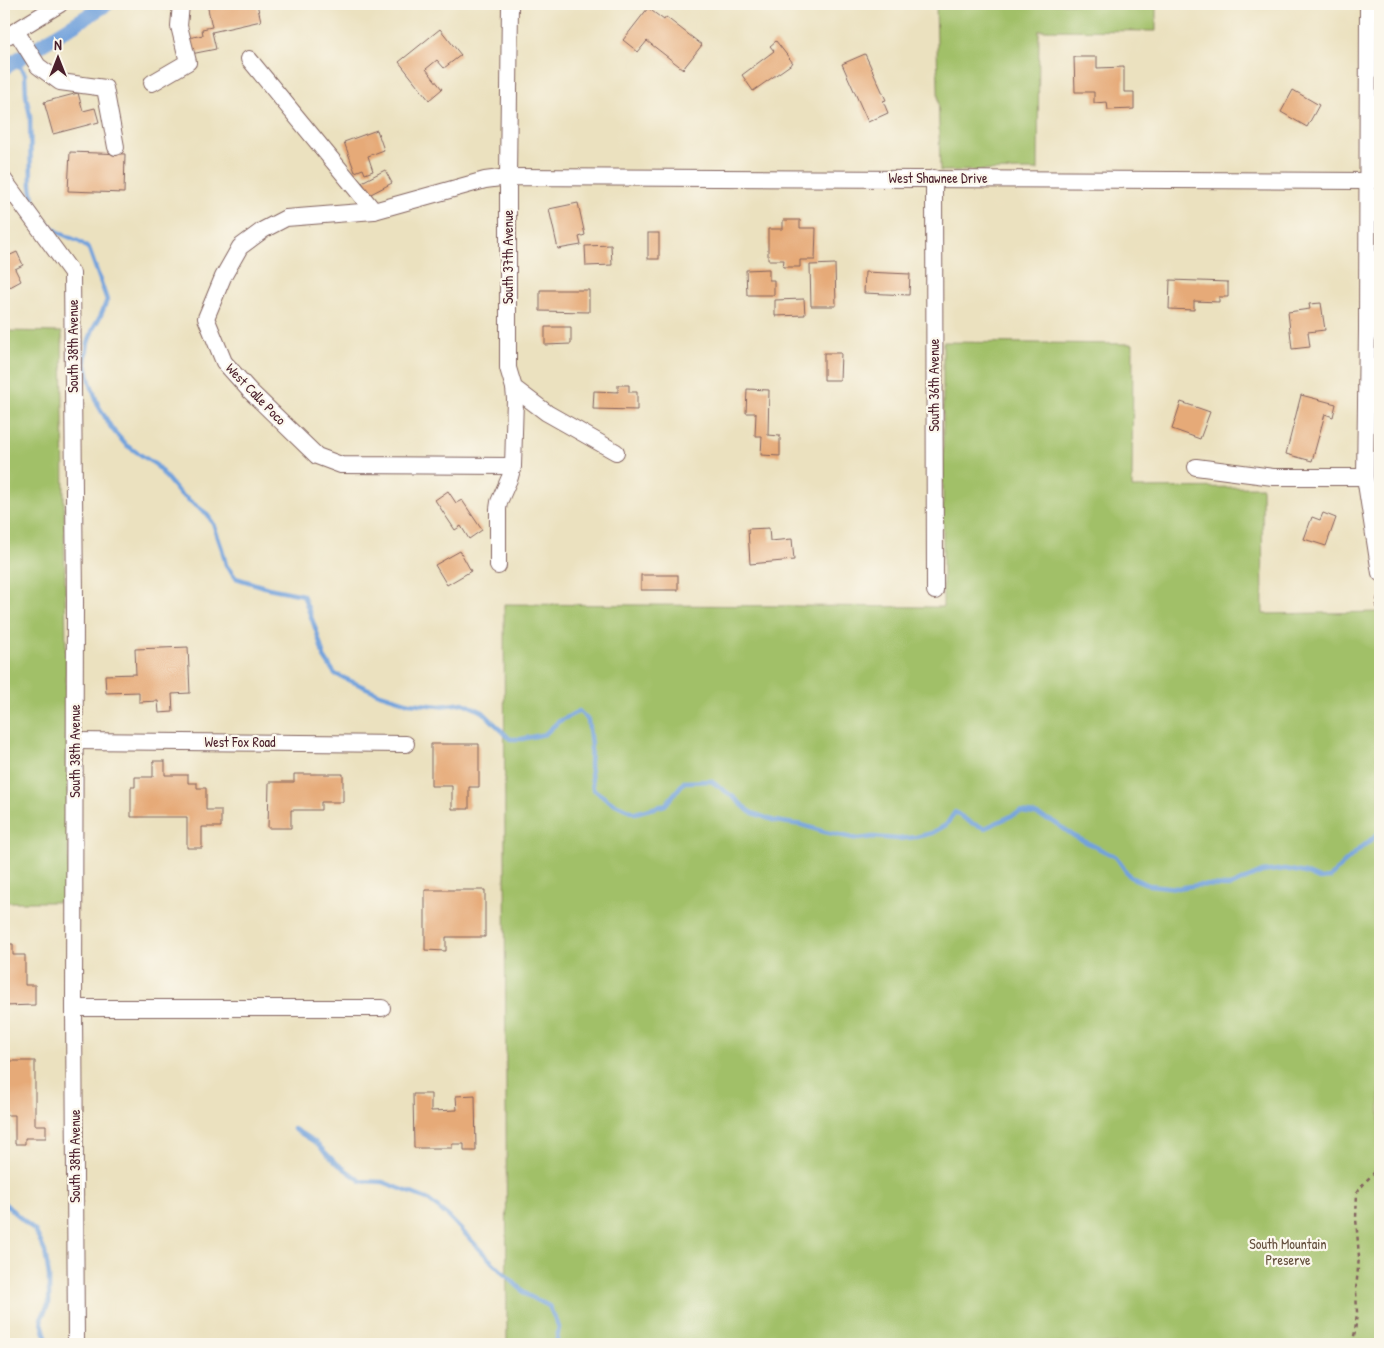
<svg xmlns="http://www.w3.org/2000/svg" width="1384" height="1348" font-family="'Patrick Hand',sans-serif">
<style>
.green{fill:#a1c067;stroke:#767049}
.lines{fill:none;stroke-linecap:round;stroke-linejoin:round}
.stream{stroke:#72a2dc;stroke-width:4.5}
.canal{stroke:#72a2dc;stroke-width:15}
.building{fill:#e6aa78}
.minor-casing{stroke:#82635f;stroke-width:18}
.path{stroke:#82635f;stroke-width:2.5;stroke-dasharray:4 4;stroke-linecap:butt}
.minor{stroke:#fff;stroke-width:16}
.labels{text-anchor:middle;stroke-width:4.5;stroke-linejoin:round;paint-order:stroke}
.street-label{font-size:14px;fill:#4a1f2b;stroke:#fbf7ec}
.park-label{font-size:14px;fill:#644f3d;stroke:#fbf7ec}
</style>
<rect width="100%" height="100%" fill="#fbf7ec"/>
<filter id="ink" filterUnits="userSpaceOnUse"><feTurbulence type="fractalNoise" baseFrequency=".02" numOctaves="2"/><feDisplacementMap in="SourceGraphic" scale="10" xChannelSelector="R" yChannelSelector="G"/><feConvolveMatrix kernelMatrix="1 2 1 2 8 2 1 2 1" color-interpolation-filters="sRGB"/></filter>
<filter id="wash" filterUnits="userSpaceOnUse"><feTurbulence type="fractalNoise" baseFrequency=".0096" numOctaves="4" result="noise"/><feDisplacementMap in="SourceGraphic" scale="20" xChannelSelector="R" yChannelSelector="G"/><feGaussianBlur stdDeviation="1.12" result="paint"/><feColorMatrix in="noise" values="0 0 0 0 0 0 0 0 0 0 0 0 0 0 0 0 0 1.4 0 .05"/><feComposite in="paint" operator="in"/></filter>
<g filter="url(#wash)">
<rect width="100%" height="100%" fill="#ebe1bf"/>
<g class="green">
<polygon points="936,4 1156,4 1156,31 1039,30 1038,170 940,171"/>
<polygon points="4,331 62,332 69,902 4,902"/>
<polygon points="943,342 1133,344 1132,488 1262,487 1263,614 1380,612 1380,1344 507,1344 504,604 943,607"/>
</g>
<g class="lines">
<g class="stream">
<path d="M16,61L25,74L26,95L30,116L31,186L33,198L40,214L45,222L60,233L80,242L89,249L100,280L107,300L101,315L93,329L88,343L85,361L90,382L98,405L112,429L126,445L156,465L179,493L206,513L213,523L222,549L226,565L236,578L268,588L303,595L317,633L324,657L335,674L380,694L409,703L440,706L463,703L483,712L510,739H522L545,734L558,722L579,711L588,720L591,745L590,765L593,789L611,802L635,813L665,805L684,782L711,781L732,796L750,812L775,821L802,825L825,832L858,839L873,837L898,839L916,837L932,833L946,825L955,812L971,823L985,828L1020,812L1035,814L1054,822L1074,836L1116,857L1130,877L1149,885L1178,888L1198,885L1230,886L1262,872L1285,869L1305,873L1319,879L1330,878C1344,860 1363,847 1380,832"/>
<polyline points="294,1129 315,1142 335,1162 361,1181 383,1182 427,1199 448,1216 493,1263 527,1295 549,1306 559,1327 556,1344"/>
<polyline points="4,1203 36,1232 45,1252 49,1276 49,1303 41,1319 48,1344"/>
</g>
<polyline class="canal" points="4,68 107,4"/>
</g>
<g id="blocks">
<g class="building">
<polygon points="207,4 257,4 261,21 212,32 216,49 191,54 188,38 203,35 202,29 212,27"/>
<polygon points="648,8 664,20 666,17 702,45 683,69 647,41 638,52 623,40"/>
<polygon points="440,29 461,55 444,68 437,60 426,69 442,89 429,100 399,62"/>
<polygon points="776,41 793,63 753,91 742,75 774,51 770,46"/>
<polygon points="865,54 886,100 883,101 888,113 868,122 842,64"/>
<polygon points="1074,57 1097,57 1097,68 1124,67 1124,92 1134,92 1134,109 1108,110 1107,102 1094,103 1094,92 1075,92"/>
<polygon points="1293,90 1319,105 1307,127 1281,112"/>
<polygon points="78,93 83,111 95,108 99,122 53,134 44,102"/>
<polygon points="377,130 384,150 368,156 373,171 365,174 363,169 355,172 344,142"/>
<polygon points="70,152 125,154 124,193 68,191"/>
<polygon points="385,170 392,183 369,195 362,182"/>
<polygon points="578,203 585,235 579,237 581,245 558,249 549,209"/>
<polygon points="783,220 800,220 800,228 816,228 815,260 800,260 800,267 783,267 784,260 768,260 768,229 783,229"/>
<rect x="648" y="233" width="11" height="26"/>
<polygon points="611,245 612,265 586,266 585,246"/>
<polygon points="17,252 23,265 15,269 21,281 10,287 8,283 4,286 4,258"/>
<polygon points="835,264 836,306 811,306 810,265"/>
<polygon points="769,269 769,280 774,280 774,295 747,295 746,270"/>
<polygon points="865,272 910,274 909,295 864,293"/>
<polygon points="1170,280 1228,282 1228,297 1219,297 1219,302 1194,301 1194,310 1169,309"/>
<polygon points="540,290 589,290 589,312 540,311"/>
<polygon points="804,299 805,315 775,316 775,300"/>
<polygon points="1321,303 1325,330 1308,332 1310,347 1292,349 1288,312 1310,309 1309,304"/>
<polygon points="545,327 571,327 571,344 545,345"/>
<polygon points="824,353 841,353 840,380 824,380"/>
<polygon points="618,385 629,385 629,392 637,392 637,410 593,409 594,391 618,392"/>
<polygon points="747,389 769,390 768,435 780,436 780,456 761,455 762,436 755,436 756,413 746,413"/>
<polygon points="1301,395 1336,404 1333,417 1325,414 1312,461 1286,454"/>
<polygon points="1181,402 1210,412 1200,439 1172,429"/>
<polygon points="448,491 456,503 462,500 482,530 469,539 461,526 455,530 435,500"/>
<polygon points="1323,513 1336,518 1326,546 1304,539 1312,517 1320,520"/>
<polygon points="769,528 770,541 792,539 794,560 750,564 748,529"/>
<polygon points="460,551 471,571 447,585 435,565"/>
<rect x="641" y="575" width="37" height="15"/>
<polygon points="188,647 190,693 172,694 173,712 159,713 158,701 139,702 139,692 106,693 105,675 136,674 135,649"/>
<polygon points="431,744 479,744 479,787 469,787 469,809 452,809 452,786 431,786"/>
<polygon points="153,761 165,761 165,775 188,775 188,783 197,783 197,788 206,788 206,810 221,810 221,827 202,827 202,848 187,848 187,817 131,817 131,787 135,787 135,777 153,777"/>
<polygon points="294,774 343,774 343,802 321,802 321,810 291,810 291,828 268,828 269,782 294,782"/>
<polygon points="425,890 485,890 485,937 446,937 446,951 425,950"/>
<polygon points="4,944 13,944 13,955 25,955 25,985 35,985 35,1005 4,1006"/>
<polygon points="4,1061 35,1061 35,1125 46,1125 46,1138 25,1138 25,1144 15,1144 15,1115 4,1115"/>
<polygon points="413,1094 431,1094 431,1111 457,1110 456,1096 475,1095 476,1151 464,1151 464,1144 452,1144 452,1148 414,1148"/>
</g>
</g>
</g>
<g filter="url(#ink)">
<use href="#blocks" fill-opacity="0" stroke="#82635f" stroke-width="1"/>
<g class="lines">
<g class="minor-casing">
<g id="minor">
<polyline points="510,4 508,177 508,368 514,388 547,413 616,452"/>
<polyline points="1368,4 1367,330 1365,477 1380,573"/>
<polyline points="16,31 38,66 60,82 105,88 116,147"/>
<polyline points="4,38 60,4"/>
<polyline points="249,59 374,211 485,180 508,177 1367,181"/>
<polyline points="152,83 188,62 179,26 181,4"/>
<polyline points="934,178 935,591"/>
<polyline points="4,180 72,273 75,600 74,1008 76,1344"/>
<polyline points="374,211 286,218 263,230 240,247 223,277 206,318 224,362 250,391 317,456 341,465 513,466"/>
<polyline points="1196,467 1273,477 1365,477"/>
<polyline points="498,566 498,509 499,502 510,477 513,466 515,399 514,388"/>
<polyline points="75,741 406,744"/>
<polyline points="74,1008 382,1008"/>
</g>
</g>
<g class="path">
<polyline points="1380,589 1376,604 1380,616"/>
<polyline points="1352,1344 1355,1332 1357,1312 1356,1290 1359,1257 1356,1218 1357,1192 1367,1180 1374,1173 1380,1159"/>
</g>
<use href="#minor" class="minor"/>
</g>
</g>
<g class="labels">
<g class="street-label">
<text x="938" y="183">West Shawnee Drive</text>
<text transform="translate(508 257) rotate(-90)" y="5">South 37th Avenue</text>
<text transform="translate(73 346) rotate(-90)" y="5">South 38th Avenue</text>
<text transform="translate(934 385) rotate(-90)" y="5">South 36th Avenue</text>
<text transform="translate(256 394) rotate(46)" y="5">West Calle Poco</text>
<text x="240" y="747">West Fox Road</text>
<text transform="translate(75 751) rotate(-90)" y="5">South 38th Avenue</text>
<text transform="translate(75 1156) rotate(-90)" y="5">South 38th Avenue</text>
</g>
<g class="park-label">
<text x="1288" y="1249">South Mountain<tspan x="1288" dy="16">Preserve</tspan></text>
</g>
</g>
<rect width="1384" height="1348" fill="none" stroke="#fbf7ec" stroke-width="20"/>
<g transform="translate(58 58)" stroke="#fbf7ec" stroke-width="4" paint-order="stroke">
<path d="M0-4L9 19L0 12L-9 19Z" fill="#4a1f2b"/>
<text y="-8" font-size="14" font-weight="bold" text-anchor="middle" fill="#4a1f2b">N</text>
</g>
</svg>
